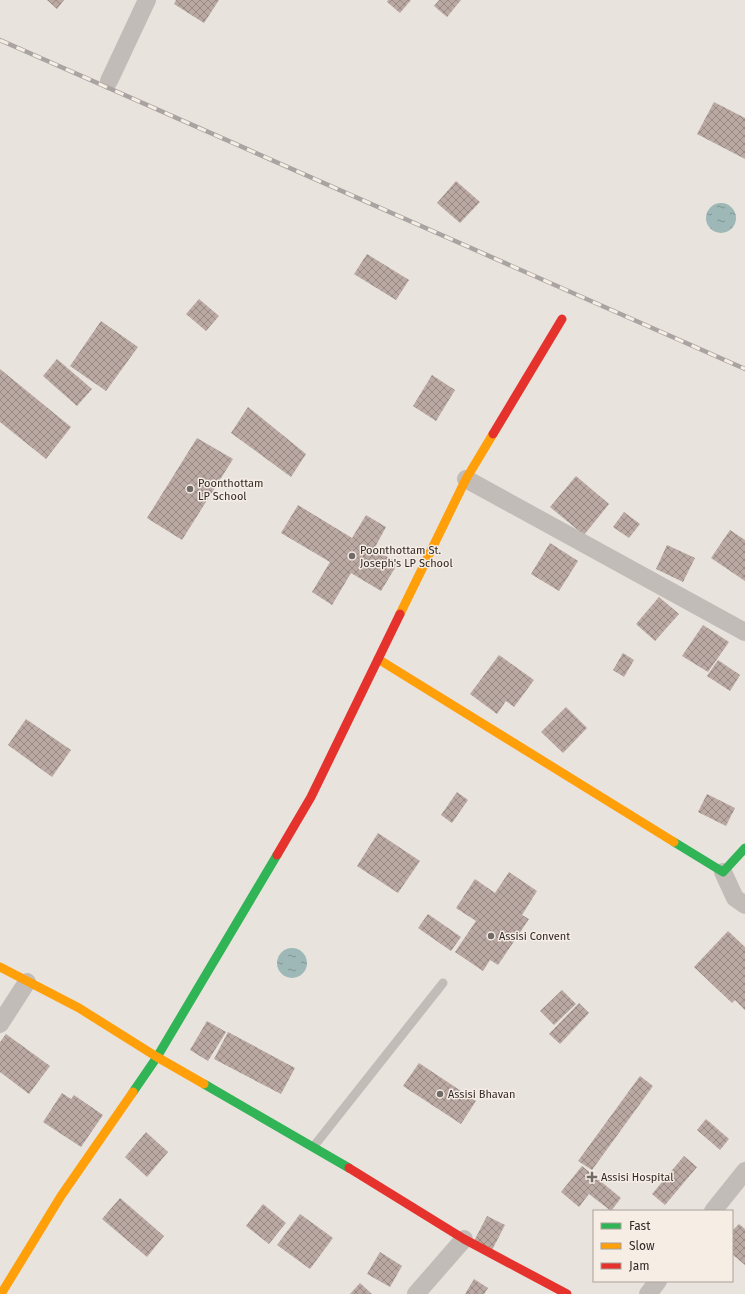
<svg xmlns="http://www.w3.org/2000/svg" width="745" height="1294" font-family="'Fira Sans',sans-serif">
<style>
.water{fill:url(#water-ripples)}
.building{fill:url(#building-cross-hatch)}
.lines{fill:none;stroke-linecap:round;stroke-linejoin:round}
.lane{stroke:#c2bcb8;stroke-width:9}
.street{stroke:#c2bcb8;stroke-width:18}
.fast{stroke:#30b455;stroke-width:9}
.slow{stroke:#ff9f0a;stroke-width:9}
.jam{stroke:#e5322d;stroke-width:9}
.rail-casing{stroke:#a9a4a2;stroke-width:4.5}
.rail{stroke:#f6ede5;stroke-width:3;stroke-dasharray:9;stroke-linecap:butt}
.poi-dot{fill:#716a67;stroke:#f6ede5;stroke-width:1.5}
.labels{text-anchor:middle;stroke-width:3;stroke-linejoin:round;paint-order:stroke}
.poi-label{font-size:11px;fill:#312927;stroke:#f6ede5;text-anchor:start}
</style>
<defs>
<pattern id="water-ripples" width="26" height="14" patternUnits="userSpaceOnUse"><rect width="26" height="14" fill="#9db8b6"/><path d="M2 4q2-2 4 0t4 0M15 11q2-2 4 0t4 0" fill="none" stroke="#819694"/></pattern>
<pattern id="building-cross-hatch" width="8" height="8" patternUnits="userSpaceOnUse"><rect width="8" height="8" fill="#baa8a2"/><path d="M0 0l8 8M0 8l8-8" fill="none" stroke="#988984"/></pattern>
</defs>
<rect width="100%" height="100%" fill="#e9e3de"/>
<g class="water">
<circle cx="721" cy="218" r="15"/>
<circle cx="292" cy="963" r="15"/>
</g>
<g class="building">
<polygon points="47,0 64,0 57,9"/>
<polygon points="176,0 219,0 204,23 174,4"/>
<polygon points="388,0 411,0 400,13 387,2"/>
<polygon points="439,0 461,0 447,17 434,6"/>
<polygon points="714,102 745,118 745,159 697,134"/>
<polygon points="456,181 480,202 460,223 437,203"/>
<polygon points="367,254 409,280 396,300 354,274"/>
<polygon points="199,299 219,316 206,331 186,314"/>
<polygon points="101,321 138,347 106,391 70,366"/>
<polygon points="57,359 92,389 77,406 43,376"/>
<polygon points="0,369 71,427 46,459 0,422"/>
<polygon points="432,375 455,390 436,421 413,406"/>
<polygon points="248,407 306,454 291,477 231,433"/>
<polygon points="197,438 233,459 182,540 147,518"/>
<polygon points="576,476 609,504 584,535 550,507"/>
<polygon points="298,505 352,538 366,515 386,527 374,549 398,563 381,591 351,573 332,605 312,592 330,562 281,533"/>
<polygon points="624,512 640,524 629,538 613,527"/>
<polygon points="730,530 745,540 745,581 711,558"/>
<polygon points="550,543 578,561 559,591 531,574"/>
<polygon points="667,545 695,558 683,582 656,569"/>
<polygon points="659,597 679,614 655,641 636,624"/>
<polygon points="703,625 729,642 708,672 682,656"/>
<polygon points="623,653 634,660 624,677 613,670"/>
<polygon points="499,655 534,680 514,707 506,701 497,714 470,694"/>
<polygon points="718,660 740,675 730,691 707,676"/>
<polygon points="566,707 587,728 563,753 541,732"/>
<polygon points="26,719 71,750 52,777 8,745"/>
<polygon points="457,792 468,800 452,823 441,815"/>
<polygon points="707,794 735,808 726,826 698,812"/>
<polygon points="378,833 420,861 398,893 357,866"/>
<polygon points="509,872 537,891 522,915 529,919 498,965 490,960 483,971 455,952 476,921 456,908 475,879 495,893"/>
<polygon points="428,914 461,937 451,951 418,928"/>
<polygon points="728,931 745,947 745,1010 735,1000 732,1003 694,967"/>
<polygon points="562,990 576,1004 554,1025 540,1011"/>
<polygon points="579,1003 589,1013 560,1044 549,1034"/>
<polygon points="207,1021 226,1032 208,1061 190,1050"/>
<polygon points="228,1032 295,1068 281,1094 214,1059"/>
<polygon points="6,1034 50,1066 29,1094 0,1072 0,1042"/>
<polygon points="419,1063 476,1101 461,1124 403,1086"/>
<polygon points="640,1076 653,1086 592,1170 578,1161"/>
<polygon points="62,1093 71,1099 74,1095 103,1115 81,1147 43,1122"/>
<polygon points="706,1119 729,1139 720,1150 697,1130"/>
<polygon points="146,1132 168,1152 147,1177 125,1157"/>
<polygon points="684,1156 697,1167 665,1205 652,1194"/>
<polygon points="582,1166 621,1198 611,1211 589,1194 579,1207 561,1192"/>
<polygon points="120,1198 164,1236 147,1257 102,1219"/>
<polygon points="263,1204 286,1223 269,1244 246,1226"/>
<polygon points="300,1214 333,1238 310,1269 277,1245"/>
<polygon points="487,1216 505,1225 492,1250 474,1241"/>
<polygon points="739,1224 745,1229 745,1265 732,1254 732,1231"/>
<polygon points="380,1252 402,1266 390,1287 367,1274"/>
<polygon points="474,1279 488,1288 484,1294 465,1294"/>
<polygon points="360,1283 372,1294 350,1294"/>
</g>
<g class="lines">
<polyline class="lane" points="314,1146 443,983"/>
<g class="street">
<polyline points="109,81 147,0"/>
<polyline points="466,479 745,632"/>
<polyline points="723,872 735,898 745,905"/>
<polyline points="0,1024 27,982"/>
<polyline points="713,1211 745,1171"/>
<polyline points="416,1294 464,1239"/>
<polyline points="648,1294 658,1281"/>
</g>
<g class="fast">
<polyline points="674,842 723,872 745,848"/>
<polyline points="204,1084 349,1168"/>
<polyline points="133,1092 157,1057 277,855"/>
</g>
<g class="slow">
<polyline points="400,614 466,479 493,434"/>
<polyline points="378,659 674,842"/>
<polyline points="0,967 79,1008 157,1057 204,1084"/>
<polyline points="1,1294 61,1196 133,1092"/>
</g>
<g class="jam">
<polyline points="493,434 562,319"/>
<polyline points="277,855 311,797 400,614"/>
<polyline points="349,1168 464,1239 567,1294"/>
</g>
<g class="rail-casing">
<polyline id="rail" points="0,40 745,369"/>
</g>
<use href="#rail" class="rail"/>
</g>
<g class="poi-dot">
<circle cx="190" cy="489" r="4"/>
<circle cx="352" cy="556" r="4"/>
<circle cx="491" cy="936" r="4"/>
<circle cx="440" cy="1094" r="4"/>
<path d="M590 1171h4v4h4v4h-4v4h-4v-4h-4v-4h4z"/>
</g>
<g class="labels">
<g class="poi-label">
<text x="198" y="487">Poonthottam<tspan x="198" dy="13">LP School</tspan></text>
<text x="360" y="554">Poonthottam St.<tspan x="360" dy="13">Joseph's LP School</tspan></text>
<text x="499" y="940">Assisi Convent</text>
<text x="448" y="1098">Assisi Bhavan</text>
<text x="601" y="1181">Assisi Hospital</text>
</g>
</g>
<rect x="593" y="1210" width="140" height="72" fill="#f6ede5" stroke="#a79f99"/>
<rect x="601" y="1223" width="20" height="6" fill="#30b455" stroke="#a79f99"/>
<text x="629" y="1230" font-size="12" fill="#312927">Fast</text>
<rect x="601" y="1243" width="20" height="6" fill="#ff9f0a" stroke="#a79f99"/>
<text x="629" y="1250" font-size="12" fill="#312927">Slow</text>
<rect x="601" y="1263" width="20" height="6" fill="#e5322d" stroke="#a79f99"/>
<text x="629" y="1270" font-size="12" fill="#312927">Jam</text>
</svg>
